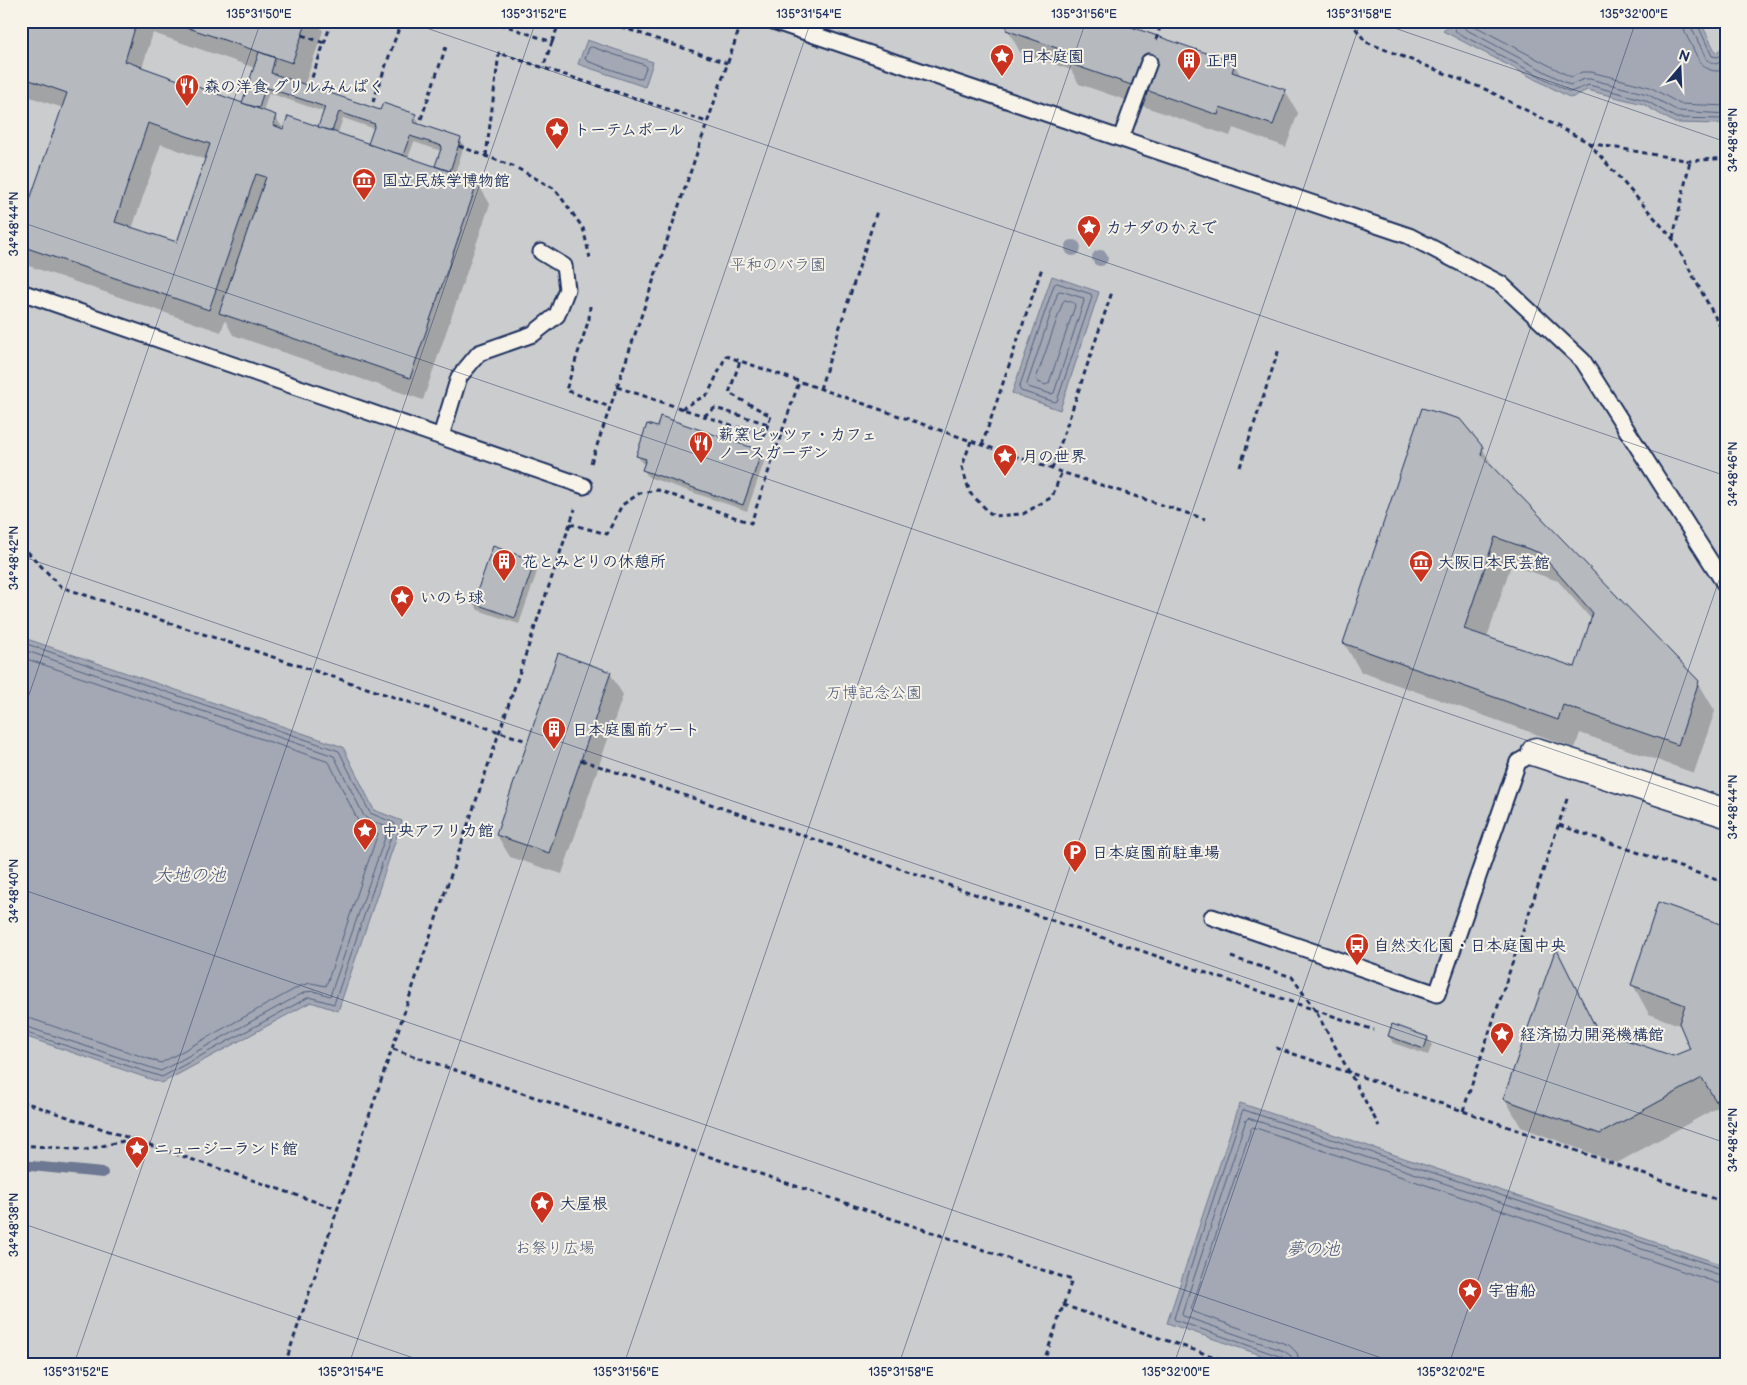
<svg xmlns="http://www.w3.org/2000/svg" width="1747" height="1385" font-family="'Balsamiq Sans','Klee One',sans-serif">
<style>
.green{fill:#cbcccd;stroke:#737e96}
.water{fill:#a3a8b4;stroke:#6d7892}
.shadow{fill:#0003;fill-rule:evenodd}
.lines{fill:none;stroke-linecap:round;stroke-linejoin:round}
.shore{stroke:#515f80;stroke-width:1}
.stream{stroke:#6d7892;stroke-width:10}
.building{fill:#b6babf;stroke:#1b2f5e;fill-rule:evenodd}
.service-casing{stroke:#1b2f5e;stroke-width:19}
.minor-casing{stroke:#1b2f5e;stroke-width:31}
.path{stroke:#1b2f5e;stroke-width:3;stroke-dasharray:5 4;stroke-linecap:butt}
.service{stroke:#f7f3e8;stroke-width:15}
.minor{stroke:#f7f3e8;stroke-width:28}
.tree{fill:#9097a8}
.ticks{fill:none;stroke:#1b2f5e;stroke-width:1;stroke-opacity:0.45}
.labels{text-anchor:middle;stroke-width:4;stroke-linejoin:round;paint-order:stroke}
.poi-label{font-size:16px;font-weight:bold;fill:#1b2f5e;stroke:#f7f3e8;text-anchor:start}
.park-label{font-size:16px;fill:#47567a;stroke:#f7f3e8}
.water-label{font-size:18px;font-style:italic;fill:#445378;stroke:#f7f3e8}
.neatline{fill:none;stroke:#1b2f5e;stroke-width:2}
.ticks-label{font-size:12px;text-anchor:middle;fill:#1b2f5e}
</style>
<rect width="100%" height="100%" fill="#eae7e0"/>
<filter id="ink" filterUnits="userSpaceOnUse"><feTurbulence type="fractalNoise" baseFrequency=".02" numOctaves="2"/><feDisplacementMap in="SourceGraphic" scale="10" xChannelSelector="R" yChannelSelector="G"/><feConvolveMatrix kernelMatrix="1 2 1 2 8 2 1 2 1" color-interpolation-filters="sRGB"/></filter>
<g filter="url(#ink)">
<rect class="green" x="21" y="21" width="1705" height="1343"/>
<g class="water">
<polygon points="1456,21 1700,21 1716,53 1726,44 1726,159 1722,124 1675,123 1643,104 1587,90 1571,98 1443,31"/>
<polygon points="587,40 653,62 645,87 578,64"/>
<polygon points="1052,276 1099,292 1060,410 1012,393"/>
<polygon points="21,637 343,747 374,810 402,821 338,1011 311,1002 162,1083 21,1035"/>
<polygon points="1240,1103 1726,1266 1726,1364 1287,1364 1167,1323"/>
</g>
<g class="shadow">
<path d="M21,21H317L323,31L304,86L381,112L415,115L419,122L418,125L460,139L464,146L455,174L477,182L490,204L423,400L233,335L225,320L221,332L29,266L21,252V229L63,108L21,94ZM153,33L255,68L243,104L142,68ZM269,93L324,112L319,128L284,130L275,116L263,111ZM343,118L375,129L369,145L338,133ZM414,142L441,151L436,166L438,168L408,158ZM161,144L206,160L178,244L132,229Z"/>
<polygon points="1008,30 1234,64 1241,76 1285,91 1298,113 1286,147 1233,128 1230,136 1079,84 1071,70 1020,52"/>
<path d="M1482,448L1498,475L1698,682L1715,711L1694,773L1580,733L1575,748L1361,672L1344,643ZM1511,565L1558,581L1592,620L1575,669L1487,638Z"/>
<polygon points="761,452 765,459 747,511 648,477 644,470 646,464 642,463 638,456"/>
<polygon points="534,562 538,569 519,624 478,610 474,603"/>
<polygon points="610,673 623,695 562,874 510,857 497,835"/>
<polygon points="1726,928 1720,1106 1617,1163 1521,1127 1505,1099 1556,951 1599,1032 1673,1058 1691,1050 1682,1026 1649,1014 1633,985"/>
<polygon points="1389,1036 1428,1038 1432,1045 1428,1055 1393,1043"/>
</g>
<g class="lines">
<g class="shore">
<polyline points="1458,21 1455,29 1456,32 1570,92 1589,85 1645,100 1676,118 1721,119 1726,122"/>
<polyline points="1464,21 1465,29 1570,85 1584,79 1590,79 1647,94 1678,111 1726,114"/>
<polyline points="1472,21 1473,25 1571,77 1582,72 1591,72 1650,87 1680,104 1726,106"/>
<path d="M1682,21C1683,30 1687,37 1691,44C1698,60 1706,77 1726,69"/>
<polyline points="1690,21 1691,27 1707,60 1716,64 1726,59"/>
<polyline points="1696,21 1712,56 1718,57 1726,51"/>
<polygon points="592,47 645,65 646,68 642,78 639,79 587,61 585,59 589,48"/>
<polygon points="1057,283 1091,294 1092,297 1057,401 1055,402 1021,391 1019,388 1054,285"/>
<polygon points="1061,291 1083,298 1084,301 1054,393 1051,394 1028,387 1027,384 1058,292"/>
<polygon points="1065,300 1074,303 1075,306 1049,383 1046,385 1038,382 1036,379 1063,302"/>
<polyline points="21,642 339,751 370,813 394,823 395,825 334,1004 309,997 162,1077 21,1031"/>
<polyline points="21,649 334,756 364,816 369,820 386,826 388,829 330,996 314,991 305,992 161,1071 21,1025"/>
<path d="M21,657L329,762L358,821C364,827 374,828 378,833L326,986L311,983L302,985L161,1063L29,1018L21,1017"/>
<polyline points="1286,1364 1285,1359 1282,1357 1175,1320 1174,1318 1242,1112 1244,1110 1726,1270"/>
<polyline points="1292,1364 1291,1356 1284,1351 1183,1316 1182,1314 1246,1120 1248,1118 1726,1277"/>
<polyline points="1300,1364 1297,1353 1289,1345 1193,1312 1191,1310 1251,1129 1253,1127 1718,1283 1726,1284"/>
</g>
<polyline class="stream" points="21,1165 103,1173"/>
</g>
<g class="building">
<path d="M21,21H137L125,61L276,115L273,125L283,129L288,116L478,181L410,378L219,313L266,177L256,174L209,310L21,246V225L67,93L21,77ZM148,123L210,144L177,242L115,222Z"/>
<polygon points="168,21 307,21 292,63"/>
<polygon points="1009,21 1114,21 1235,63 1232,72 1286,90 1273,125 1220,107 1218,115 1065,62 1068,52 1006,30"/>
<polygon points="259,52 275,58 271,73 380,110 383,103 416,114 413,122 461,138 450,171 435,166 442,146 410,136 403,155 386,150 368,144 375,124 339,112 332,131 318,127 325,107 265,87 259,108 242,103"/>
<path d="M1422,408L1460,419L1483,447L1481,455L1699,681L1678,745L1563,705L1558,720L1343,643ZM1495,537L1540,553L1593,613L1575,667L1464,629Z"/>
<polygon points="660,416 762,451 743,505 642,470 646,459 636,456 647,424 657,427"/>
<polygon points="493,546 535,561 515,618 473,603"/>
<polygon points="558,653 611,672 549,853 496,835"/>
<polygon points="1658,902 1726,926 1726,1118 1702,1078 1600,1134 1503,1099 1556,948 1597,1030 1673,1056 1690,1049 1679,1023 1685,1005 1631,985"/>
<polygon points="1392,1024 1428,1037 1424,1049 1388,1036"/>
</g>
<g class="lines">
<g class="service-casing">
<g id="service">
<polyline points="773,21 1409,236 1501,284 1583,361 1726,586"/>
<polyline points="1121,138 1149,62"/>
<polyline points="21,292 584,486"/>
<polyline points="441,436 459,377 479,353 533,334 557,315 567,289 564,266 541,252"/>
<polyline points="1212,917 1437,994 1518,762 1536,752"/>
</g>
</g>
<g class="minor-casing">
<polyline id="minor" points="1536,752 1726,813"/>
</g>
<g class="path">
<polyline points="492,21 552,42 543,68"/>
<polyline points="604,21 727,63"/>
<polyline points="1350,21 1366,42 1487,90 1588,142 1673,239 1726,337"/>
<polyline points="302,35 324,43"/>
<polyline points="1156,40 1162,21"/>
<polyline points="552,42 560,21"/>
<polyline points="309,86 332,21"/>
<polyline points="373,102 399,28"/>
<polyline points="421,119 447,44"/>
<polyline points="1589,143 1690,161 1726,158"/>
<polyline points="459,146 515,167 555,189 583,228 590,258"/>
<polyline points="486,156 499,53 707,122"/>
<polyline points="1673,238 1690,161"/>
<polyline points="590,306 589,319 566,390 610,407"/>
<polyline points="617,387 764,436 768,424"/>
<polyline points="820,389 877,211"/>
<polyline points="681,409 708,394 726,356 1052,469 1205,519"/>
<polyline points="704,416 715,408 768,424 771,416 729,393 740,361"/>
<polyline points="971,441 962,467 970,493 993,516 1023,514 1052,497 1062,471"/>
<polyline points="982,445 1042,268"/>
<polyline points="591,463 742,21"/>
<polyline points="1240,467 1279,349"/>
<polyline points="1052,469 1112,292"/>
<polyline points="570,524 607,534 622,505 640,493 658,490 751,523 799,382"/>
<polyline points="21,545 61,587 527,741"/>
<polyline points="581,760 1374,1030"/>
<polyline points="1559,825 1726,883"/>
<polyline points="1231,957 1292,977 1315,1010 1379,1126"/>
<polyline points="1276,1048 1463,1111 1726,1203"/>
<polyline points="393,1049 1072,1280 1043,1364"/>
<polyline points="21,1101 337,1209"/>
<polyline points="1463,1111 1568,796"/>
<polyline points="21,1145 85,1150 132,1139"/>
<polyline points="1063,1305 1235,1364"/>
<polyline points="285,1364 575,509"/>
</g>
<use href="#service" class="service"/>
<use href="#minor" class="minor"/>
</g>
<g class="tree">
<circle cx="1073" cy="248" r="8"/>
<circle cx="1100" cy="258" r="8"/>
</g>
</g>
<path class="ticks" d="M406,21L1726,476M1374,21L1726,142M21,222L1726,809M21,556L1726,1143M21,718L261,21M21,889L1399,1364M21,1223L431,1364M74,1364L536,21M349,1364L811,21M624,1364L1086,21M899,1364L1361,21M1174,1364L1636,21M1449,1364L1726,560M1724,1364L1726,1359"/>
<defs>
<g id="sight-pin" transform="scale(1.25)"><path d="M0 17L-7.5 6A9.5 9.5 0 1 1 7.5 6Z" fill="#c8321e" stroke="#f7f3e8"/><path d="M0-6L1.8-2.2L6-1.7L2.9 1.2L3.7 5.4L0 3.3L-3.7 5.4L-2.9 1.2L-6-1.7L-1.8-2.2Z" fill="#fff"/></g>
<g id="building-pin" transform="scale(1.25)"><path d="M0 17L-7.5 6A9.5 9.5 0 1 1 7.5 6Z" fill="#c8321e" stroke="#f7f3e8"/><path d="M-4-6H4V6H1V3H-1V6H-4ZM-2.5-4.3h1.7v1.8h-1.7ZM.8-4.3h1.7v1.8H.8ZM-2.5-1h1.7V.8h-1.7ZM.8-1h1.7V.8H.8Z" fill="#fff"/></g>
<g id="restaurant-pin" transform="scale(1.25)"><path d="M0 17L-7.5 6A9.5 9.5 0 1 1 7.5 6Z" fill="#c8321e" stroke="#f7f3e8"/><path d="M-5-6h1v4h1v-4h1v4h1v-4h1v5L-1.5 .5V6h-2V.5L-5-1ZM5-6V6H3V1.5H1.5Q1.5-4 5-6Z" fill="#fff"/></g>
<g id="museum-pin" transform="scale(1.25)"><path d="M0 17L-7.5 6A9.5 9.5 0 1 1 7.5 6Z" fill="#c8321e" stroke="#f7f3e8"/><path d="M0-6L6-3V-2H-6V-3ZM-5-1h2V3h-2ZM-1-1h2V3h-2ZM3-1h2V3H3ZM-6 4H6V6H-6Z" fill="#fff"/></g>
<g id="parking-pin" transform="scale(1.25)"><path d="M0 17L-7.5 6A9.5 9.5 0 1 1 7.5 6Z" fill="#c8321e" stroke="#f7f3e8"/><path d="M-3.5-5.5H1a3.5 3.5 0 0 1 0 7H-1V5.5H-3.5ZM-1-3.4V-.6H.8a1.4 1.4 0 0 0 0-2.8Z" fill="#fff"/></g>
<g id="bus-pin" transform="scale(1.25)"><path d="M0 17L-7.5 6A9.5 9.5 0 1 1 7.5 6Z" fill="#c8321e" stroke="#f7f3e8"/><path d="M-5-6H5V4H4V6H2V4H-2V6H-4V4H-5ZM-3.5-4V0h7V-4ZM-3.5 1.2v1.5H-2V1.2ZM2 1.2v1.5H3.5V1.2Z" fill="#fff"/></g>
</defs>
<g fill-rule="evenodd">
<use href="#sight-pin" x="1002" y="56"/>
<use href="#building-pin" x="1189" y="60"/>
<use href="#restaurant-pin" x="187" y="86"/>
<use href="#sight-pin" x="557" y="129"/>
<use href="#museum-pin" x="364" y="180"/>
<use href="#sight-pin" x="1089" y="227"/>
<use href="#restaurant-pin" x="701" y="443"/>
<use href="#sight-pin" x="1005" y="456"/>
<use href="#building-pin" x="504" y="561"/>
<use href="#museum-pin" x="1421" y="562"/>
<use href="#sight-pin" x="402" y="597"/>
<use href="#building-pin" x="554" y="729"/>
<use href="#sight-pin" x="365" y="830"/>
<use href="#parking-pin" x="1075" y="852"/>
<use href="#bus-pin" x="1357" y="945"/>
<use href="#sight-pin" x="1502" y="1034"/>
<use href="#sight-pin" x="137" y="1148"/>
<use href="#sight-pin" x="542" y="1203"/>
<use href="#sight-pin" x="1470" y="1290"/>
</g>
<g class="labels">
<g class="poi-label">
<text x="1020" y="62">日本庭園</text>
<text x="1206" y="66">正門</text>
<text x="204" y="92">森の洋食 グリルみんぱく</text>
<text x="574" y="135">トーテムポール</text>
<text x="382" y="186">国立民族学博物館</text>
<text x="1106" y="233">カナダのかえで</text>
<text x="718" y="440">薪窯ピッツァ・カフェ<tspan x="718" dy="18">ノースガーデン</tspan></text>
<text x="1022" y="462">月の世界</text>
<text x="522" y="567">花とみどりの休憩所</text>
<text x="1438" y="568">大阪日本民芸館</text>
<text x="420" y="603">いのち球</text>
<text x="572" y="735">日本庭園前ゲート</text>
<text x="382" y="836">中央アフリカ館</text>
<text x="1092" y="858">日本庭園前駐車場</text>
<text x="1374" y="951">自然文化園・日本庭園中央</text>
<text x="1520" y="1040">経済協力開発機構館</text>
<text x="154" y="1154">ニュージーランド館</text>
<text x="560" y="1209">大屋根</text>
<text x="1488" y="1296">宇宙船</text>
</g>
<g class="park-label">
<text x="778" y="270">平和のバラ園</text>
<text x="874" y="698">万博記念公園</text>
<text x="555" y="1253">お祭り広場</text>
</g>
<g class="water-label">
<text x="190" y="881">大地の池</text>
<text x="1313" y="1255">夢の池</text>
</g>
</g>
<rect width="1747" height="1385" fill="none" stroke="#f7f3e8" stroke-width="55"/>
<g transform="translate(1680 68) rotate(19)" stroke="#f7f3e8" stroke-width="4" paint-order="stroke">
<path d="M0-4L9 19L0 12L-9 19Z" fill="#1b2f5e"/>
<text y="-8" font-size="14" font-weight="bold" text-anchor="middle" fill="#1b2f5e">N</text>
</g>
<rect x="28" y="28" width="1692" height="1330" class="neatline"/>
<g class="ticks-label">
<text x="259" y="18">135°31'50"E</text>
<text x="534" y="18">135°31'52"E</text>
<text x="809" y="18">135°31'54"E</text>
<text x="1084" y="18">135°31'56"E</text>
<text x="1359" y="18">135°31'58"E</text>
<text x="1634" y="18">135°32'00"E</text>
<text transform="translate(1733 140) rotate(-90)" y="4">34°48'48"N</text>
<text transform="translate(14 224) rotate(-90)" y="4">34°48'44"N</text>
<text transform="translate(1733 474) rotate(-90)" y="4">34°48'46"N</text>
<text transform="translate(14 558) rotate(-90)" y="4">34°48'42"N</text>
<text transform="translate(1733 807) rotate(-90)" y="4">34°48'44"N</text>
<text transform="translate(14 891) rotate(-90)" y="4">34°48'40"N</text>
<text transform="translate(1733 1140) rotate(-90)" y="4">34°48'42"N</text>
<text transform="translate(14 1225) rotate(-90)" y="4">34°48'38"N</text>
<text x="76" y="1376">135°31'52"E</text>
<text x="351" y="1376">135°31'54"E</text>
<text x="626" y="1376">135°31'56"E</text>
<text x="901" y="1376">135°31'58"E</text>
<text x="1176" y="1376">135°32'00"E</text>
<text x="1451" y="1376">135°32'02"E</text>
</g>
</svg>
